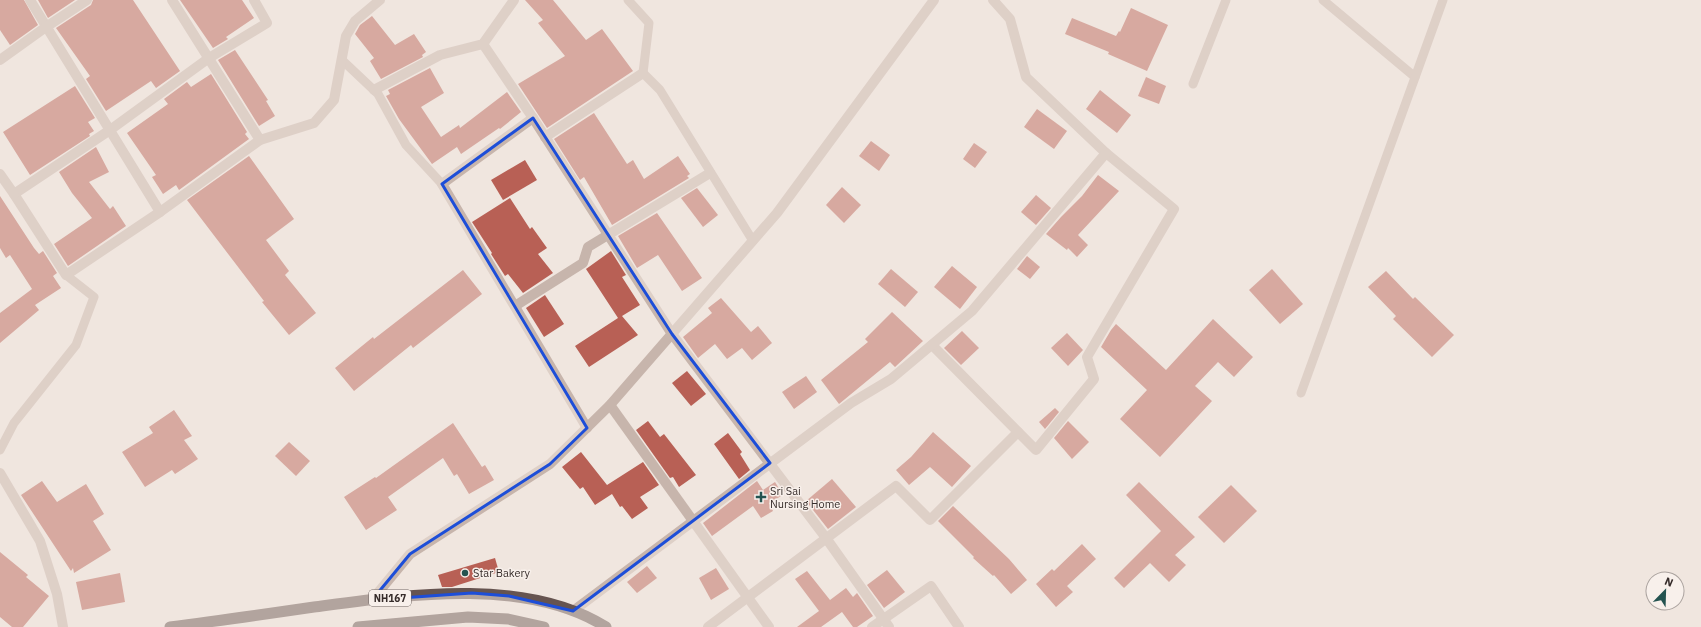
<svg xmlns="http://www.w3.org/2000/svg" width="1701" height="627" font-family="'IBM Plex Sans',sans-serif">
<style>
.building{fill:#b86055}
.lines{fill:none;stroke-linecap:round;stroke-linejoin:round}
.service{stroke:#c7b5ac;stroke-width:9}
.minor{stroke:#c7b5ac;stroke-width:10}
.tertiary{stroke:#c7b5ac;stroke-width:10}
.trunk{stroke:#665450;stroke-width:11}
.marked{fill:none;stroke:#1d4ed8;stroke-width:3;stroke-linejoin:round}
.poi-dot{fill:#245350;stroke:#f8f0eb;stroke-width:1.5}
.labels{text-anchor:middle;stroke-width:3;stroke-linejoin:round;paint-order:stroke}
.shield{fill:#f8f0eb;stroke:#706764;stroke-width:1}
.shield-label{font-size:10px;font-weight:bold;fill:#362c2a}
.poi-label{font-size:11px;fill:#362c2a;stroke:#f8f0eb;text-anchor:start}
</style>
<rect width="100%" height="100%" fill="#f0e6df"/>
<g class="building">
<polygon points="0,0 24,0 38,25 10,45 0,30"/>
<polygon points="38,0 75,0 48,18"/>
<polygon points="93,0 133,0 180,71 156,88 151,81 106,111 86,79 90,76 56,28 91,5"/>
<polygon points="180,0 242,0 254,18 226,37 228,39 213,48"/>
<polygon points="525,0 553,0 586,40 602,29 633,71 547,128 518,84 565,56 538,23 543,20"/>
<polygon points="1131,8 1168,25 1147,71 1108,54 1109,52 1065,34 1072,18 1116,36 1119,31 1120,32"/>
<polygon points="372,16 395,45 414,34 426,52 422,55 423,57 381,79 370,61 374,58 355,34 360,25"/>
<polygon points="235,50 268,100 266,101 275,116 259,126 218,60"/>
<polygon points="430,68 444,93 421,107 441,137 459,125 460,128 507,92 521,112 500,129 499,128 461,154 457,147 432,164 399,119 386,96 390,94 388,90"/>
<polygon points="211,74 247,132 245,134 249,139 179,190 176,185 163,194 152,177 156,175 127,133 168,104 164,99 187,82 191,87"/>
<polygon points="1146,77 1166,86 1159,104 1138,96"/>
<polygon points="75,86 95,118 88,122 94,131 89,134 90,136 30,175 3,132"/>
<polygon points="1100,90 1131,115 1117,133 1086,109"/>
<polygon points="1037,109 1067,131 1054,149 1024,127"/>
<polygon points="594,113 627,164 633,160 644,179 678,156 690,174 687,176 689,178 612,225 584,177 580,180 554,139"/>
<polygon points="871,141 890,155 879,171 859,156"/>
<polygon points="974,143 987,152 975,168 963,159"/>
<polygon points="96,147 109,172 89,182 110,209 113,206 126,226 68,266 54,244 92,218 72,193 59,172"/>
<polygon points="249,156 294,219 266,240 289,271 285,275 316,313 289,335 262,302 264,301 187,200"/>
<polygon points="525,160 537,180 503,200 491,180"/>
<polygon points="1098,175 1119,191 1078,235 1088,245 1077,257 1068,248 1067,250 1046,234 1061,217 1082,196"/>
<polygon points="842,187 861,205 844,223 826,205"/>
<polygon points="697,188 718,215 703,227 681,198"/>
<polygon points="1036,195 1051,208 1036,225 1021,212"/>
<polygon points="0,196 34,248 39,254 43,251 57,273 53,276 61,288 35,305 39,310 0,343 0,313 32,289 10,255 6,258 0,248"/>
<polygon points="510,198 530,229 532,227 547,248 538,254 553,273 523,293 508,274 505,276 491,254 492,253 472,222"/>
<polygon points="657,213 702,278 682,291 658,255 637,268 618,236"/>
<polygon points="611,251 626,275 622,277 640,305 622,316 638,335 589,367 575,346 618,318 586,269"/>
<polygon points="1027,256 1040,267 1030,279 1017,269"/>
<polygon points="952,266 977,287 960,309 934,287"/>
<polygon points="891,269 918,292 905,307 878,284"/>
<polygon points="1272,269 1303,304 1280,324 1249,290"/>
<polygon points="463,270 482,294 413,348 411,345 354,391 335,368 373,337 374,339"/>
<polygon points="1386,271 1413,299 1415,297 1454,335 1432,357 1393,319 1396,316 1368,287"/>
<polygon points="545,295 564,324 544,337 526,308"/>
<polygon points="721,298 751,332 758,326 772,343 752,360 742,348 727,359 715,344 698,358 683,337 712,313 708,308"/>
<polygon points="892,312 923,341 895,367 890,362 839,404 821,380 868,342 865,339"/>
<polygon points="1213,319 1253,357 1234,377 1218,362 1195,386 1212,401 1160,457 1120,419 1147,390 1101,347 1111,330 1116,324 1166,370"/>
<polygon points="962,331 979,348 961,365 944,348"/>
<polygon points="1067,333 1083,350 1068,366 1051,348"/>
<polygon points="687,371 706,394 691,406 672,383"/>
<polygon points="806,376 817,392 794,409 782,392"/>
<polygon points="1055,408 1059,412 1045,429 1039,422"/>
<polygon points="174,410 192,436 184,440 198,459 175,474 172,470 145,487 122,452 153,433 149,427"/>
<polygon points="648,421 660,437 664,434 696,475 679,487 673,477 670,478 636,430"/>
<polygon points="1068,421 1089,442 1072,459 1054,438"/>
<polygon points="453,423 482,467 485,465 494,480 469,494 457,474 454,476 443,458 388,497 397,510 366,530 344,497 375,477 376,478"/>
<polygon points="933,432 971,466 952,487 930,467 909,485 896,470 911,457"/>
<polygon points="728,433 742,452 740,454 750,470 739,479 714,444"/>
<polygon points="289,442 310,461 296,476 275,456"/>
<polygon points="581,452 607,485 643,462 659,485 640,497 648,508 632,519 622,506 620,507 612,494 595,505 583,487 580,489 562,467"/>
<polygon points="832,479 856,507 828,529 806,501"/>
<polygon points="42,481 57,502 86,484 104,514 93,521 111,550 74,573 73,568 71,571 21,495"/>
<polygon points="757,481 763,490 775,482 783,495 769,503 773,511 761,518 753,506 712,536 703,523"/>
<polygon points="1139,482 1195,537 1175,555 1186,565 1169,582 1150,563 1124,588 1114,578 1161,531 1126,495"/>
<polygon points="1231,485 1257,511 1224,543 1198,517"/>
<polygon points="953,506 1009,559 1027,580 1011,594 994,575 993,576 973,558 974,557 938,521"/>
<polygon points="1082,544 1096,559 1067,586 1073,592 1056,607 1036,584 1052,569 1054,571"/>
<polygon points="0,552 28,575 26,577 49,596 23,627 12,627 0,617"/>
<polygon points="495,558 499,572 452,587 442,587 438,575"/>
<polygon points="647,566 657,578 637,593 627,582"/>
<polygon points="716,568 729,589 711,600 699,578"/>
<polygon points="887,570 905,592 884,608 867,585"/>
<polygon points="807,571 830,600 846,588 853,597 857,593 873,616 857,627 853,627 842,612 821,627 797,627 819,611 795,579"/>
<polygon points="120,573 125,602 82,610 76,582"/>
</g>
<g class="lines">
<g class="service">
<polyline points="628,0 649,23 643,73 660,90 753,241"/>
<polyline points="1323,0 1415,77"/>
<polyline points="342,60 378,94 406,145 442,184"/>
<polyline points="1193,84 1226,0"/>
<polyline points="1301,393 1443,0"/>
<polyline points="0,450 14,423 76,345 94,297 66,275"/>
</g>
<g class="minor">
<polyline points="30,0 160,212"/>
<polyline points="172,0 260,140"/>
<polyline points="254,0 267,23 209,58 110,130 14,194 66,275 160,212 260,140 314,123 334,100 346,36 355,21 380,0"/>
<polyline points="483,44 533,118 672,334 826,538 889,627"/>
<polyline points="0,60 46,27 87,0"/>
<polyline points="374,90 440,55 483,44 514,0"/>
<polyline points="533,118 442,184 587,428"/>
<polyline points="545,137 643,73"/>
<polyline points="0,174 14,194"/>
<polyline points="515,306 583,263 588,247 710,173"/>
<polyline points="932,345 1036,450 1094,379 1087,357 1174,209 1106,153 1026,77 1010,19 993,0"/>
<polyline points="610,405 769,627"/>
<polyline points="372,600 410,554 550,464 610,405 777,213 934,0"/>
<polyline points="573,611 851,403 891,379 972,311 1106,153"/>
<polyline points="708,627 896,486 930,520 1018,432"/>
<polyline points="872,627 931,586 959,627"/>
</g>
<polyline class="tertiary" points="0,473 40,541 57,594 63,627"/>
<g class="trunk">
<path d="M170,627C218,621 266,614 314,607C404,595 525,576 606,627"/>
<polyline points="358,627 468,617 508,619 544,627"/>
</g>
</g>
<path d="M0 0H1701V627H0ZM533,118L672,334L770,463L573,611L509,596L472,593L372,600L410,554L550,464L587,428L442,184Z" fill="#f0e6df" fill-opacity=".55" fill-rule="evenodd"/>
<path class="marked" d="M533,118L672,334L770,463L573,611L509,596L472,593L372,600L410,554L550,464L587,428L442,184Z"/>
<g class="poi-dot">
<path d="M759 491h4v4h4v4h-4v4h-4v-4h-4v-4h4z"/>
<circle cx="465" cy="573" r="4"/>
</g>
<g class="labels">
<rect class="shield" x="369" y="590" width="42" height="16" rx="3"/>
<g class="shield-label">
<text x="390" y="602">NH167</text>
</g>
<g class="poi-label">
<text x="770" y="495">Sri Sai<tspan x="770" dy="13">Nursing Home</tspan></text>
<text x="473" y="577">Star Bakery</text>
</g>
</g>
<g transform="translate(1665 591) rotate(23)"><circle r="19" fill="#f8f0eb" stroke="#aaa29e"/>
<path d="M0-3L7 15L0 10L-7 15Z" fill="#245350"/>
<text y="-6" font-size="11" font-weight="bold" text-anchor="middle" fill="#362c2a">N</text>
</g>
</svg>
